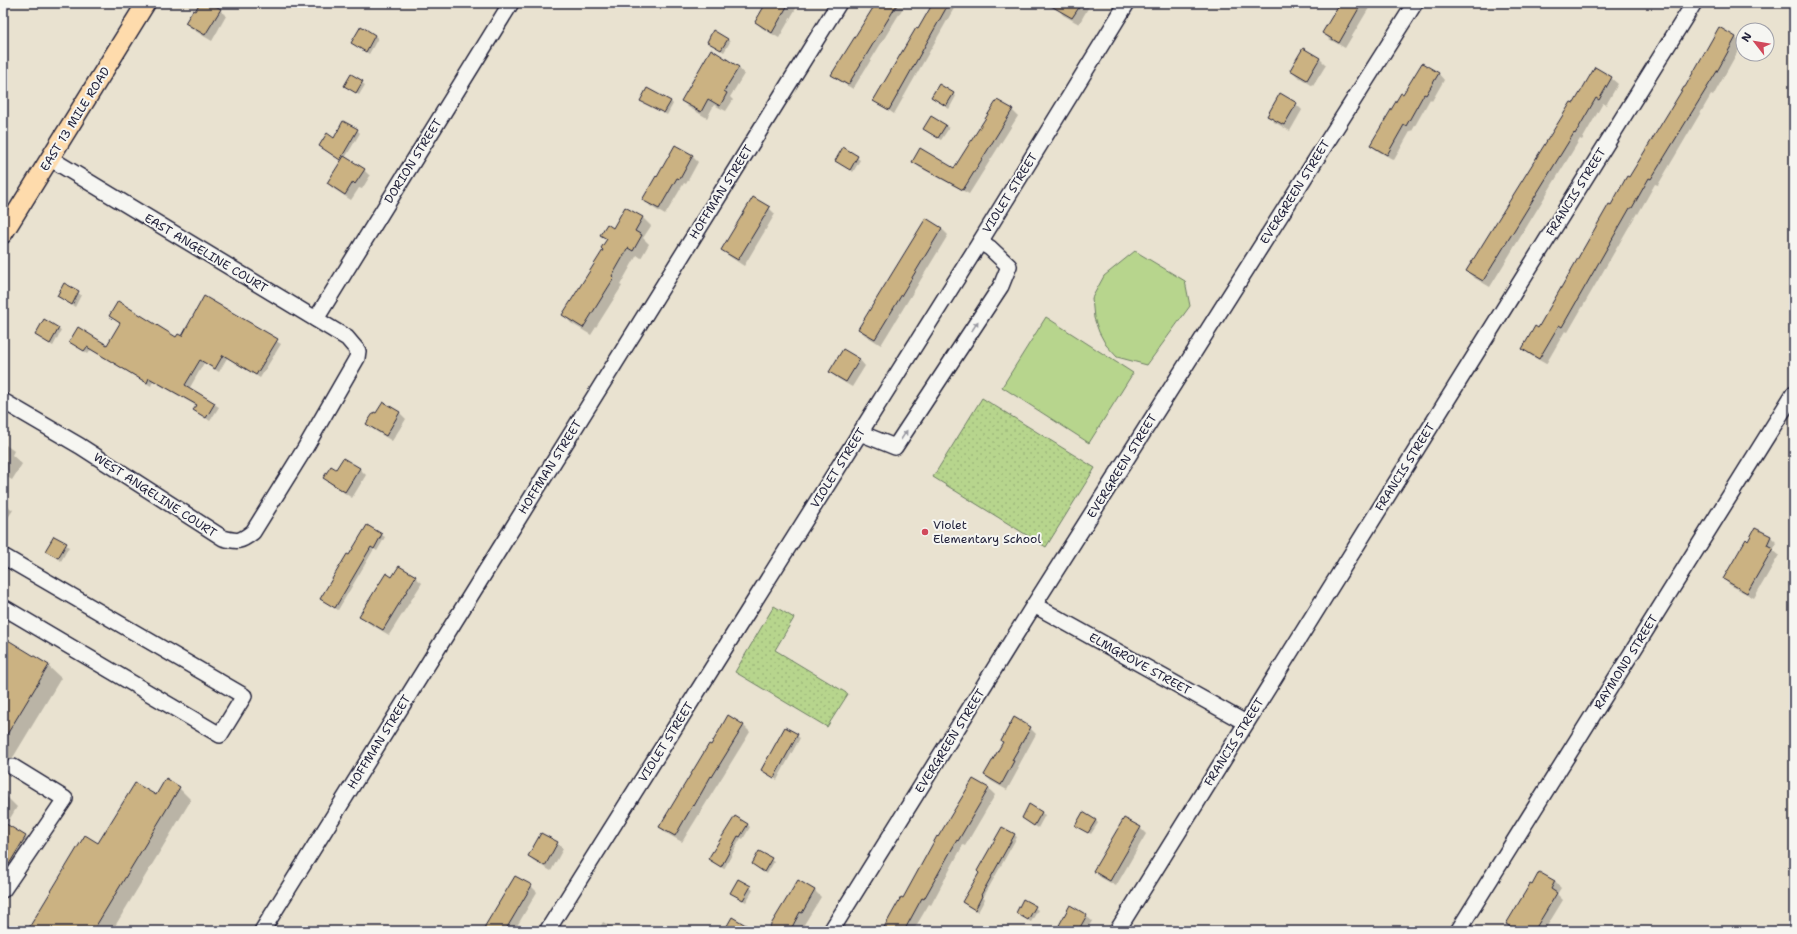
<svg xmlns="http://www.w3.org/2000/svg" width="1797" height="934" font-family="'Shantell Sans',sans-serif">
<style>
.grass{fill:url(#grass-dots);stroke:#6c7c64}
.garden{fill:#b7d58d;stroke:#6c7c64}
.shadow{fill:#0003}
.building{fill:#cbb282;stroke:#22223b}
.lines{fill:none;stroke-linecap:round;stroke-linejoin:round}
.minor-casing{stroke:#22223b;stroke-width:18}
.major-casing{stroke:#22223b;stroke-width:21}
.minor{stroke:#f6f6f2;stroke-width:15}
.major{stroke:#fedbac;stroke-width:18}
.oneway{fill:#9797a0}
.poi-dot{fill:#d1495b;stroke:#f6f6f2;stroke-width:1.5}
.labels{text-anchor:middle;stroke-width:4;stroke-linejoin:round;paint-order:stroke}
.street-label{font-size:12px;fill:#22223b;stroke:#f6f6f2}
.poi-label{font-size:12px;fill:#22223b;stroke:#f6f6f2;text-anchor:start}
</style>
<defs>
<pattern id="grass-dots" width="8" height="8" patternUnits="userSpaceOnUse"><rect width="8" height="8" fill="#b7d58d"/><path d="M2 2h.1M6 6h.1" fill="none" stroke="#9db77b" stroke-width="1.8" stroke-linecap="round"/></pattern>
</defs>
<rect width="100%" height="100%" fill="#e9e2d0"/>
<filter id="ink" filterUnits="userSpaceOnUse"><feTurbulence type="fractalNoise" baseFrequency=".025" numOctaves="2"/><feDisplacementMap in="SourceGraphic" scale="8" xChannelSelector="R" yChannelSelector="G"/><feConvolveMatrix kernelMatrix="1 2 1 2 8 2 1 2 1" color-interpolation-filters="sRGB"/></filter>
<g filter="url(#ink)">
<g class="grass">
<polygon points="982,398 1095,468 1046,547 933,477"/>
<polygon points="774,606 794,618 775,650 848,694 827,727 735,672"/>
</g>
<g class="garden">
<polygon points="1135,251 1185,281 1190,306 1147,365 1117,357 1106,345 1099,332 1094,318 1092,298 1104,276"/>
<polygon points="1046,317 1133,373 1089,443 1002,387"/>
</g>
<g class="shadow">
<polygon points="201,3 208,3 220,10 226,16 212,41 192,29 186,23"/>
<polygon points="767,3 799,3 779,38 762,28 756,22"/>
<polygon points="877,3 906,3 853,89 838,80 833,75"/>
<polygon points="934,3 957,3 894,114 875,101"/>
<polygon points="1060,3 1091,3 1079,24 1063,15 1057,8"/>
<polygon points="1341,3 1372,3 1345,48 1329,39 1323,32"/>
<polygon points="361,27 378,38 369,54 352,43"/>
<polygon points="1735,37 1742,44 1713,96 1711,95 1658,185 1655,184 1638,214 1637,213 1568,332 1565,331 1546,364 1530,355 1523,349 1539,329 1611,206 1685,89"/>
<polygon points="727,39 730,42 724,52 711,44"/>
<polygon points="1319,58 1326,65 1313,86 1297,76 1291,70"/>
<polygon points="738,67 744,74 730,97 733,100 726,111 714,105 707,118 688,107 682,101"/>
<polygon points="1438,73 1444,80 1432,101 1430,99 1412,131 1411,130 1394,160 1378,151 1371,145 1404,96"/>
<polygon points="351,75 365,85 359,95 345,86"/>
<polygon points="1611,78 1618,84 1606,105 1603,103 1582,140 1580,139 1490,287 1473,277 1467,271 1575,105"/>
<polygon points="953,94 956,96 949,109 932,97"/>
<polygon points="641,100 670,101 673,104 667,115"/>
<polygon points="997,101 1012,110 1018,116 969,194 919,167 914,161 954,169"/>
<polygon points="1296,104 1302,110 1290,131 1274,122 1268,115"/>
<polygon points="931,117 949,128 941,140 924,129"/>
<polygon points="357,130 360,133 345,158 364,170 370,176 362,189 359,188 351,200 334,189 328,183 342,161 320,146"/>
<polygon points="843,148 860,160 853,172 836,161"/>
<polygon points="692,156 698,162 686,184 684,183 665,215 650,206 644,199"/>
<polygon points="626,208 643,218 651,226 643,238 649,244 641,258 637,255 620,285 622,286 591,335 571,323 564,315 604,250 607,241 602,235 614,229"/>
<polygon points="769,208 775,214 744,266 729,256 722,250"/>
<polygon points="926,220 942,229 948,235 881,345 865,335 859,329"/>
<polygon points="64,284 81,295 75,307 58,296"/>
<polygon points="205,297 281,344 260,378 227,358 219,372 204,363 189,389 219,407 210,421 195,410 197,406 153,381 151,386 91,350 88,354 71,342 107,346 120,324 110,316 176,339 182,337"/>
<polygon points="45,321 61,331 53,346 36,335"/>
<polygon points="859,359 865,366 852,387 837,378 831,372"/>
<polygon points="384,403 400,413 406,419 392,441 374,430 368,424 376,414"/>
<polygon points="3,443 14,451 12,455 22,464 12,480 3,475"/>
<polygon points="343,459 360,469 366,475 352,498 331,484 325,478 336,471"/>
<polygon points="3,503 13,510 5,522 3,521"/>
<polygon points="368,526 385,537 377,551 374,549 338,610 321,599"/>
<polygon points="1756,529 1771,537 1777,543 1773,550 1779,555 1754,598 1730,585 1724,579"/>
<polygon points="55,537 69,547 61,561 47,551"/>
<polygon points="399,567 415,577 422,583 389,635 367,622 361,616 392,578"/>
<polygon points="3,638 48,666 61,678 3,774"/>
<polygon points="744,726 750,732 682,842 666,833 660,827 711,746"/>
<polygon points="786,728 800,738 777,780 762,770"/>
<polygon points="1030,728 1036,734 1018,767 1019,768 1007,790 991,781 985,775 1004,742"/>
<polygon points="973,780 989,789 995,795 965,846 963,845 931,905 929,904 913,931 881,931 883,927 885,928 903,899"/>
<polygon points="179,788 191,800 112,931 28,931 99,845 156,796"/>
<polygon points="3,793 17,807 6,825 25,837 38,850 21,877 3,866"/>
<polygon points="1030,806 1045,815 1038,828 1023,818"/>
<polygon points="1095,820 1098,823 1091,834 1078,826"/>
<polygon points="747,824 750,827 743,839 741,838 724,869 712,862 710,859"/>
<polygon points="1140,828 1146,834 1116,886 1100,877 1094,871"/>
<polygon points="1014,835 1017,837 983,898 985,899 978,912 966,905 963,902"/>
<polygon points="557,843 563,849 551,871 535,862 529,856"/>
<polygon points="760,852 774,862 767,874 753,864"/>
<polygon points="739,880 753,890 746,902 734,895"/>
<polygon points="1555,882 1561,888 1557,894 1563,900 1544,931 1506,931 1509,926 1507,924 1532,887"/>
<polygon points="531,886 537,892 514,931 484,931"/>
<polygon points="815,891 821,897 800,931 768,931"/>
<polygon points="1024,900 1038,910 1031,922 1017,913"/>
<polygon points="1086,916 1092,921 1086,931 1057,931"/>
<polygon points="603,922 619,931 598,931"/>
</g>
<g class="building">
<polygon points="200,3 210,3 221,9 205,35 185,23 193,10 195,11"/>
<polygon points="766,3 789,3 772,33 755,22"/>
<polygon points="876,3 898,3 848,85 831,75"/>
<polygon points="933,3 949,3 889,110 873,101 916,28 918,29"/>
<polygon points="1046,3 1082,3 1072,18"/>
<polygon points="1340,3 1362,3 1339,43 1322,33"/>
<polygon points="361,26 375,35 366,52 351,43"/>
<polygon points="1719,27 1736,37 1719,68 1651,179 1649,178 1632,208 1630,208 1562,327 1559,325 1539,359 1522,349 1535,326 1538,328 1609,204 1611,205 1627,176 1629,177 1684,87 1685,87"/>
<polygon points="713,30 728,39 721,50 707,42"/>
<polygon points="1303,48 1320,58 1307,80 1290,70"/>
<polygon points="711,49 739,67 724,91 727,93 720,106 708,99 701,112 681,101"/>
<polygon points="1422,63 1439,73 1426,95 1424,94 1406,126 1404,125 1387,155 1370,145 1401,93 1403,94"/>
<polygon points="1595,67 1612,77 1599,100 1596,98 1575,134 1574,133 1483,281 1466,271 1571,102 1574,103"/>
<polygon points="351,74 363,81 356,93 344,86"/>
<polygon points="939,84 954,93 946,106 931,97"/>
<polygon points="647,88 671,101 664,113 640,101"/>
<polygon points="1280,93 1297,103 1284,125 1267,116"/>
<polygon points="997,100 1013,109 963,190 912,162 920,148 954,168"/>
<polygon points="931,116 946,125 938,138 923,129"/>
<polygon points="343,121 358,129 340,160 319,146 327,133 334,138"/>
<polygon points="675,145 693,155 680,179 677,178 659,209 642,200 656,176 657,177"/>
<polygon points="843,147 858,156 850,170 835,161"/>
<polygon points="344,156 365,169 355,184 353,182 345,195 327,183"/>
<polygon points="753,197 770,207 738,260 721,250"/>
<polygon points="625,207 643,217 635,231 642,235 633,251 628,248 612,276 614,278 583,328 562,315 603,250 601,248 607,239 600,235 607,224 613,228"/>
<polygon points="926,218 942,228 875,339 858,329"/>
<polygon points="64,283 79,291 72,305 57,296"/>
<polygon points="204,296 278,339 256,375 223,355 215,369 200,360 185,385 215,403 206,418 193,410 197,405 149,378 147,383 87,347 84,351 69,342 78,327 107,345 120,323 109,316 118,301 176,337 178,334 182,336"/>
<polygon points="44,319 59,328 50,344 35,335"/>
<polygon points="843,349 860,359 846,382 829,372"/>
<polygon points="383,402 400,412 386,436 366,424 374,412 376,413"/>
<polygon points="343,458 360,468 345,492 323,478 331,466 336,469"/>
<polygon points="367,525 382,534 374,549 371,547 335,608 320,599 347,554 349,555"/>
<polygon points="1755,528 1771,536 1767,545 1773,548 1747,593 1723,579 1746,539 1748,541"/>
<polygon points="54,536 67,543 58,558 45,551"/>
<polygon points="399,566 416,576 383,630 359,616 386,573 392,577"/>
<polygon points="3,637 49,665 3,741"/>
<polygon points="728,715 744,725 712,777 711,776 694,806 693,805 675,836 659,827 709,744 711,745"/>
<polygon points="1014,717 1031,727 1012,760 1014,761 1001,785 984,775 1003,742 1001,741"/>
<polygon points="785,727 798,734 774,778 761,770"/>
<polygon points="166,778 180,787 93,931 27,931 85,835 98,843 135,783 156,795"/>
<polygon points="973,779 989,788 958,841 957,840 924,899 922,898 904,931 882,931 901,897 903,898 937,836 938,837"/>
<polygon points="1029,804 1042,812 1034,826 1022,818"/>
<polygon points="1083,812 1096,820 1088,833 1075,826"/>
<polygon points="735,816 748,824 740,837 738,836 721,867 708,859"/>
<polygon points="1124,818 1141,827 1110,881 1093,871"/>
<polygon points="3,822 26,836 3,874"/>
<polygon points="1002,827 1015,834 981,895 982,896 975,910 962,902 979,873 977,871"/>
<polygon points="541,833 558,842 545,866 528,856"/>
<polygon points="759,851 772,858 764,872 752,864"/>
<polygon points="1539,872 1555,881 1551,889 1557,893 1534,931 1518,931 1506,924 1530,884 1532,885"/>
<polygon points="515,876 532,885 518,909 505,931 482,931"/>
<polygon points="738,879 751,886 743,900 730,893"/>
<polygon points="798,880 815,890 802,913 800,912 790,931 767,931"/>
<polygon points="1023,899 1036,906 1028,920 1016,913"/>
<polygon points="1070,905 1087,915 1078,931 1056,931"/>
<polygon points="732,917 756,931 724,931"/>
</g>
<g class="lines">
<g class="minor-casing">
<g id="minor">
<polyline points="316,319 511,3"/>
<path d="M3,401L80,446L223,538C238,542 240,542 253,532L304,450L357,358L358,351L347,338L51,159"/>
<polyline points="860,433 895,447 1001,286 1009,266 990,248 980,242"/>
<polyline points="3,556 244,696 220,735 3,607"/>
<polyline points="1034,605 1246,723"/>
<polyline points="3,890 65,799 13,767"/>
<polyline points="262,931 839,3"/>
<polyline points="547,931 980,242 1127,3"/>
<polyline points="831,931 1034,605 1415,3"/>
<polyline points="1117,931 1694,3"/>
<polyline points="1458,931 1794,393"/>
</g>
</g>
<g class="major-casing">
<polyline id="major" points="3,234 146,3"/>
</g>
<use href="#minor" class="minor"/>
<use href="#major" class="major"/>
</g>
<defs><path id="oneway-solid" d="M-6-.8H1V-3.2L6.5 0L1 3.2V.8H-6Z"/></defs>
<g class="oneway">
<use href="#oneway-solid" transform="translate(975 326) rotate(-57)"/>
<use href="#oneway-solid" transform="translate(904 435) rotate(-57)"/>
</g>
</g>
<circle class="poi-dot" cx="925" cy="532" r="4"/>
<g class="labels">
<g class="street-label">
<text transform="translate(75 119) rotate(-58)" y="4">EAST 13 MILE ROAD</text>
<text transform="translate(413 161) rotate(-58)" y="4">DORION STREET</text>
<text transform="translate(721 192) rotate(-58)" y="4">HOFFMAN STREET</text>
<text transform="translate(1295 192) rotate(-58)" y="4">EVERGREEN STREET</text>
<text transform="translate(1576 192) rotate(-58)" y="4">FRANCIS STREET</text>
<text transform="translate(1010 193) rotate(-58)" y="4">VIOLET STREET</text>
<text transform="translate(206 253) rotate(31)" y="4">EAST ANGELINE COURT</text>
<text transform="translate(1122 466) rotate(-58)" y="4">EVERGREEN STREET</text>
<text transform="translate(550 467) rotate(-58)" y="4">HOFFMAN STREET</text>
<text transform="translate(1405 467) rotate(-58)" y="4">FRANCIS STREET</text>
<text transform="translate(838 468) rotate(-58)" y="4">VIOLET STREET</text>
<text transform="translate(155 495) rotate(33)" y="4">WEST ANGELINE COURT</text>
<text transform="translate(1626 662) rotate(-58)" y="4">RAYMOND STREET</text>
<text transform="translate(1140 664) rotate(29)" y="4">ELMGROVE STREET</text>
<text transform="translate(950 741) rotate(-58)" y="4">EVERGREEN STREET</text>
<text transform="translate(379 742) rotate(-58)" y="4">HOFFMAN STREET</text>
<text transform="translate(666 742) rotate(-58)" y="4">VIOLET STREET</text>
<text transform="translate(1234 742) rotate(-58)" y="4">FRANCIS STREET</text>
</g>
<g class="poi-label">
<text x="933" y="529">Violet<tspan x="933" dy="14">Elementary School</tspan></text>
</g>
</g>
<rect width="1797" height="934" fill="none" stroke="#f6f6f2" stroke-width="16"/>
<rect x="8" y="8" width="1781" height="918" fill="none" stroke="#22223b" stroke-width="1.5" filter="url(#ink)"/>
<g transform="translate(1755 42) rotate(301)"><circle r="19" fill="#f6f6f2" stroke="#a1a1a9"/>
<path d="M0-3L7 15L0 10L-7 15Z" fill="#d1495b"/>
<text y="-6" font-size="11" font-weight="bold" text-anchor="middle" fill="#22223b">N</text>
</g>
</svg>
